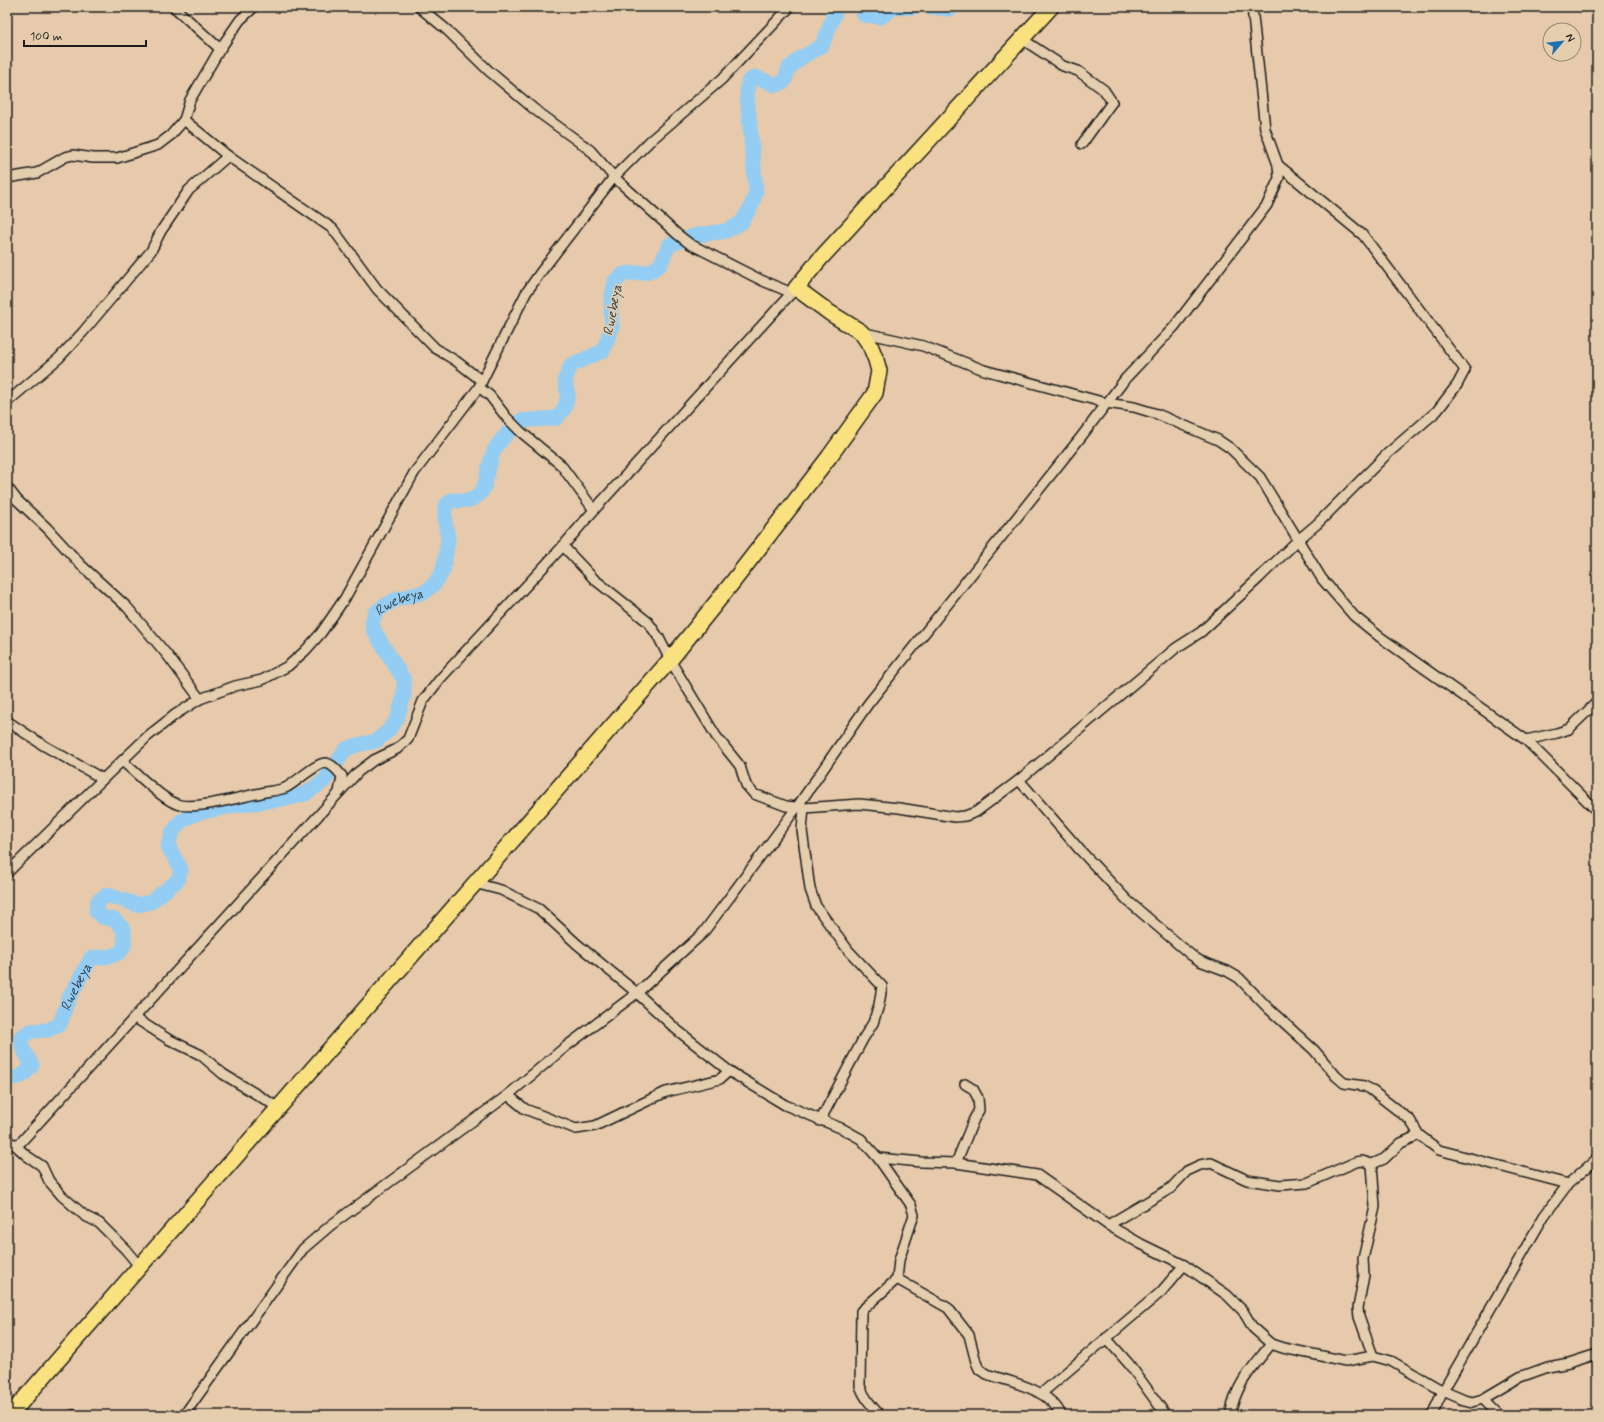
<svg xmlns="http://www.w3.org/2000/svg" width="1604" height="1422" font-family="Mynerve,sans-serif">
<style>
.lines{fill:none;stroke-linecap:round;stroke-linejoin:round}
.stream{stroke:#63869d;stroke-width:2.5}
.river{stroke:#93cdf3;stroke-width:15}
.street-casing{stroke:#1c1c1c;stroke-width:12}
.primary-casing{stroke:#1c1c1c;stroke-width:18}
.street{stroke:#e4cead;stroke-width:9}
.primary{stroke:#fae180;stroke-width:15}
.labels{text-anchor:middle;stroke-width:3;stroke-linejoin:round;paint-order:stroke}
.water-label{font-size:14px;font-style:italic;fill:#343f47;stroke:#e4cead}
</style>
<rect width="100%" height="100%" fill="#e6caab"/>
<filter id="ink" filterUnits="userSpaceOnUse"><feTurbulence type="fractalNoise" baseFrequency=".025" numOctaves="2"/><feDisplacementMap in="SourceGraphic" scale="8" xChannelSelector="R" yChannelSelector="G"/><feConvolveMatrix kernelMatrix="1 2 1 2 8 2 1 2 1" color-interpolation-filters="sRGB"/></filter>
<g filter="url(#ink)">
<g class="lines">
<polyline class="stream" points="893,7 893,8"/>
<g class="river">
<polyline points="860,7 864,15 881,17 893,8 914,7"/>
<polyline points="930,7 950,9 952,7"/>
<path id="s1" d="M7,1077C19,1080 25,1075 32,1065L22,1047L21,1037L31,1031L48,1030L60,1024L68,1000L91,958C102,957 120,958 124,946C125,942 124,935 124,930L115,920L102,917L96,911L98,901L107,895L138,905L151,902L178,880L181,869L168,846L172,833L181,821L197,813L244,804L290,798L305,794L324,781L346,749L357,745L376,741L388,731L397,719L404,696V680L374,631L372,623L375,613L384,606L397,599L425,592L435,583L443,571L448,540L445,521V506L452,500C491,506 483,478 494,451C497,442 513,428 520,421L557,418L564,409L568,396L565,380L571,365L603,351L612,327L611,302L615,281L624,274L649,272L660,265L669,245L697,235L726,231L741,223L751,207L756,192L747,94L748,82L755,77L776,85L784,82L789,68L802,57L822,46L837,7"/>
</g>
<g class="street-casing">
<g id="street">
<polyline points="174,7 220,49"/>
<polyline points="254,7 240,20 220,49 190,100 184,120 228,156 333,229 377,289 435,348 456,361 482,381"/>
<polyline points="419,7 447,30 489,71 534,109 590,150 614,177 677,234 690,244 763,281 792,293"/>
<polyline points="1022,39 1063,66 1078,71 1104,90 1112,102 1082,144"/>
<polyline points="7,178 37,173 65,157 73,155 93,158 117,158 136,152 158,145 171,135 184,120"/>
<polyline points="861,332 923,346 984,370 1106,403 1134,407 1157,414 1218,440 1230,448 1260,477 1322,579 1354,616 1380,637 1526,740 1597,811"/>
<polyline points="479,387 490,396 507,418 521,432 561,465 594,510"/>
<polyline points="7,402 59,358 83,332 151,251 161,231 189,190 228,156"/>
<polyline points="7,487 17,500 47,528 81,565 127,607 168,656 200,699"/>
<polyline points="563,546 594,579 648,622 659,638 670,660 716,736 740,766 746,785 754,794 786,806 804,808 859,804 899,808 955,817 965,816 976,812 1019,780 1176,648 1201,632 1259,578 1298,540 1317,524 1387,454 1437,411 1457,385 1465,370 1363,235 1278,165"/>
<polyline points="7,721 43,745 103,779"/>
<polyline points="1526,740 1557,733 1569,729 1597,702"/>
<path d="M122,761C136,772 163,801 180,805C199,809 241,797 261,793C268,791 277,791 285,788C296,783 315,763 326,763C332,764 338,771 342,776L339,792"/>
<polyline points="1019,780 1079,849 1128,901 1191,955 1200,961 1227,971 1239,978 1269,1009 1314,1050 1336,1076 1344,1083 1364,1086 1370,1089 1410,1120 1419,1135"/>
<polyline points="804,808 802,830 810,889 816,906 848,950 882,986 879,1005 873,1023 863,1039 820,1121"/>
<polyline points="7,873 103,779 148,736 176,714 200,699 235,686 262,680 288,666 305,651 321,633 345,598 414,473 479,387 526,293 540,273 614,177 650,141 722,79 790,7"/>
<polyline points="474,883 501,890 539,909 577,944 637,993 677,1030 729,1071 785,1105 843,1129 861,1139 878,1158 921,1162 956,1163 1037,1175 1108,1225 1141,1244 1184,1265 1227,1295 1243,1311 1253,1328 1271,1344 1283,1348 1346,1361 1373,1356 1391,1361 1443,1391 1544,1216 1568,1184 1597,1159"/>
<polyline points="135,1018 168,1039 201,1055 223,1074 279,1108"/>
<polyline points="508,1095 525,1109 576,1129 595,1126 666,1092 720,1079 729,1071"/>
<polyline points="7,1140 15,1145 21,1142 358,772 374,760 397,749 408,739 423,701 440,679 563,546 594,510 796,288"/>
<polyline points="15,1145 27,1156 42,1166 49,1181 62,1196 85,1216 99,1223 125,1249 140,1267"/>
<path d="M878,1158L911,1205L914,1215L899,1260L897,1279L861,1311L860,1386C864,1397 871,1406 880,1415"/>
<polyline points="956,1163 974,1119 979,1110 978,1098 973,1089 965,1084"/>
<polyline points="1372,1164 1375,1207 1363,1259 1364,1275 1358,1308 1359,1317 1373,1356"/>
<polyline points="1108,1225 1171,1188 1187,1171 1200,1165 1211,1163 1247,1180 1280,1185 1307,1183 1356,1162 1362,1161 1372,1164 1384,1159 1401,1143 1419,1135 1439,1150 1568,1184"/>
<path d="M897,1279L948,1308L969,1335L976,1362L979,1369L986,1374C1011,1382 1050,1389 1061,1415"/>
<polyline points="1106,1338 1129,1364 1166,1415"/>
<polyline points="1042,1393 1161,1292 1184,1265"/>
<polyline points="1483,1399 1499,1415"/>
<polyline points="73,1415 74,1415"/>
<polyline points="184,1415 303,1249 331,1225 508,1095 564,1048 637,993 703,933 797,807 868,704 1081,437 1126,378 1174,327 1267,205 1279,178 1278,165 1265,129 1252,7"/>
<path d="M1230,1415C1237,1382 1251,1370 1271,1344"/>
<polyline points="1432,1415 1443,1391 1464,1400 1472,1402 1483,1399 1520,1377 1548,1367 1569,1363 1597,1354"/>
</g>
</g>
<g class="primary-casing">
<polyline id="primary" points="10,1415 670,660 732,583 829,457 875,393 879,371 876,360 870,345 861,332 830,313 796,288 820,259 1051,7"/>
</g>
<use href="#street" class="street"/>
<use href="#primary" class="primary"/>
</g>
</g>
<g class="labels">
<g class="water-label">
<text transform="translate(612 310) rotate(-79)" y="5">Rwebeya</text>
<text dy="5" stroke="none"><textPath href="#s1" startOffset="827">Rwebeya</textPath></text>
<text dy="5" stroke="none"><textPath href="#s1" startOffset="143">Rwebeya</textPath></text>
</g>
</g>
<rect width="1604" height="1422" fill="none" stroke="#e4cead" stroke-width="24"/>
<rect x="12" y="12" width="1580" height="1398" fill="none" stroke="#1c1c1c" stroke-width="1.5" filter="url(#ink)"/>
<g transform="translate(1562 42) rotate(62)"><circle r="19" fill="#e4cead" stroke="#948773"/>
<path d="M0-3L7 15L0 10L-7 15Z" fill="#1f6fb2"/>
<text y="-6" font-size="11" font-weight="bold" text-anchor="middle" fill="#1c1c1c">N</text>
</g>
<path d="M24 40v6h122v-6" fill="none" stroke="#1c1c1c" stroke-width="2"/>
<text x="30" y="40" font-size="12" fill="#1c1c1c" stroke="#e4cead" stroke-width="3" paint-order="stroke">100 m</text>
</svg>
